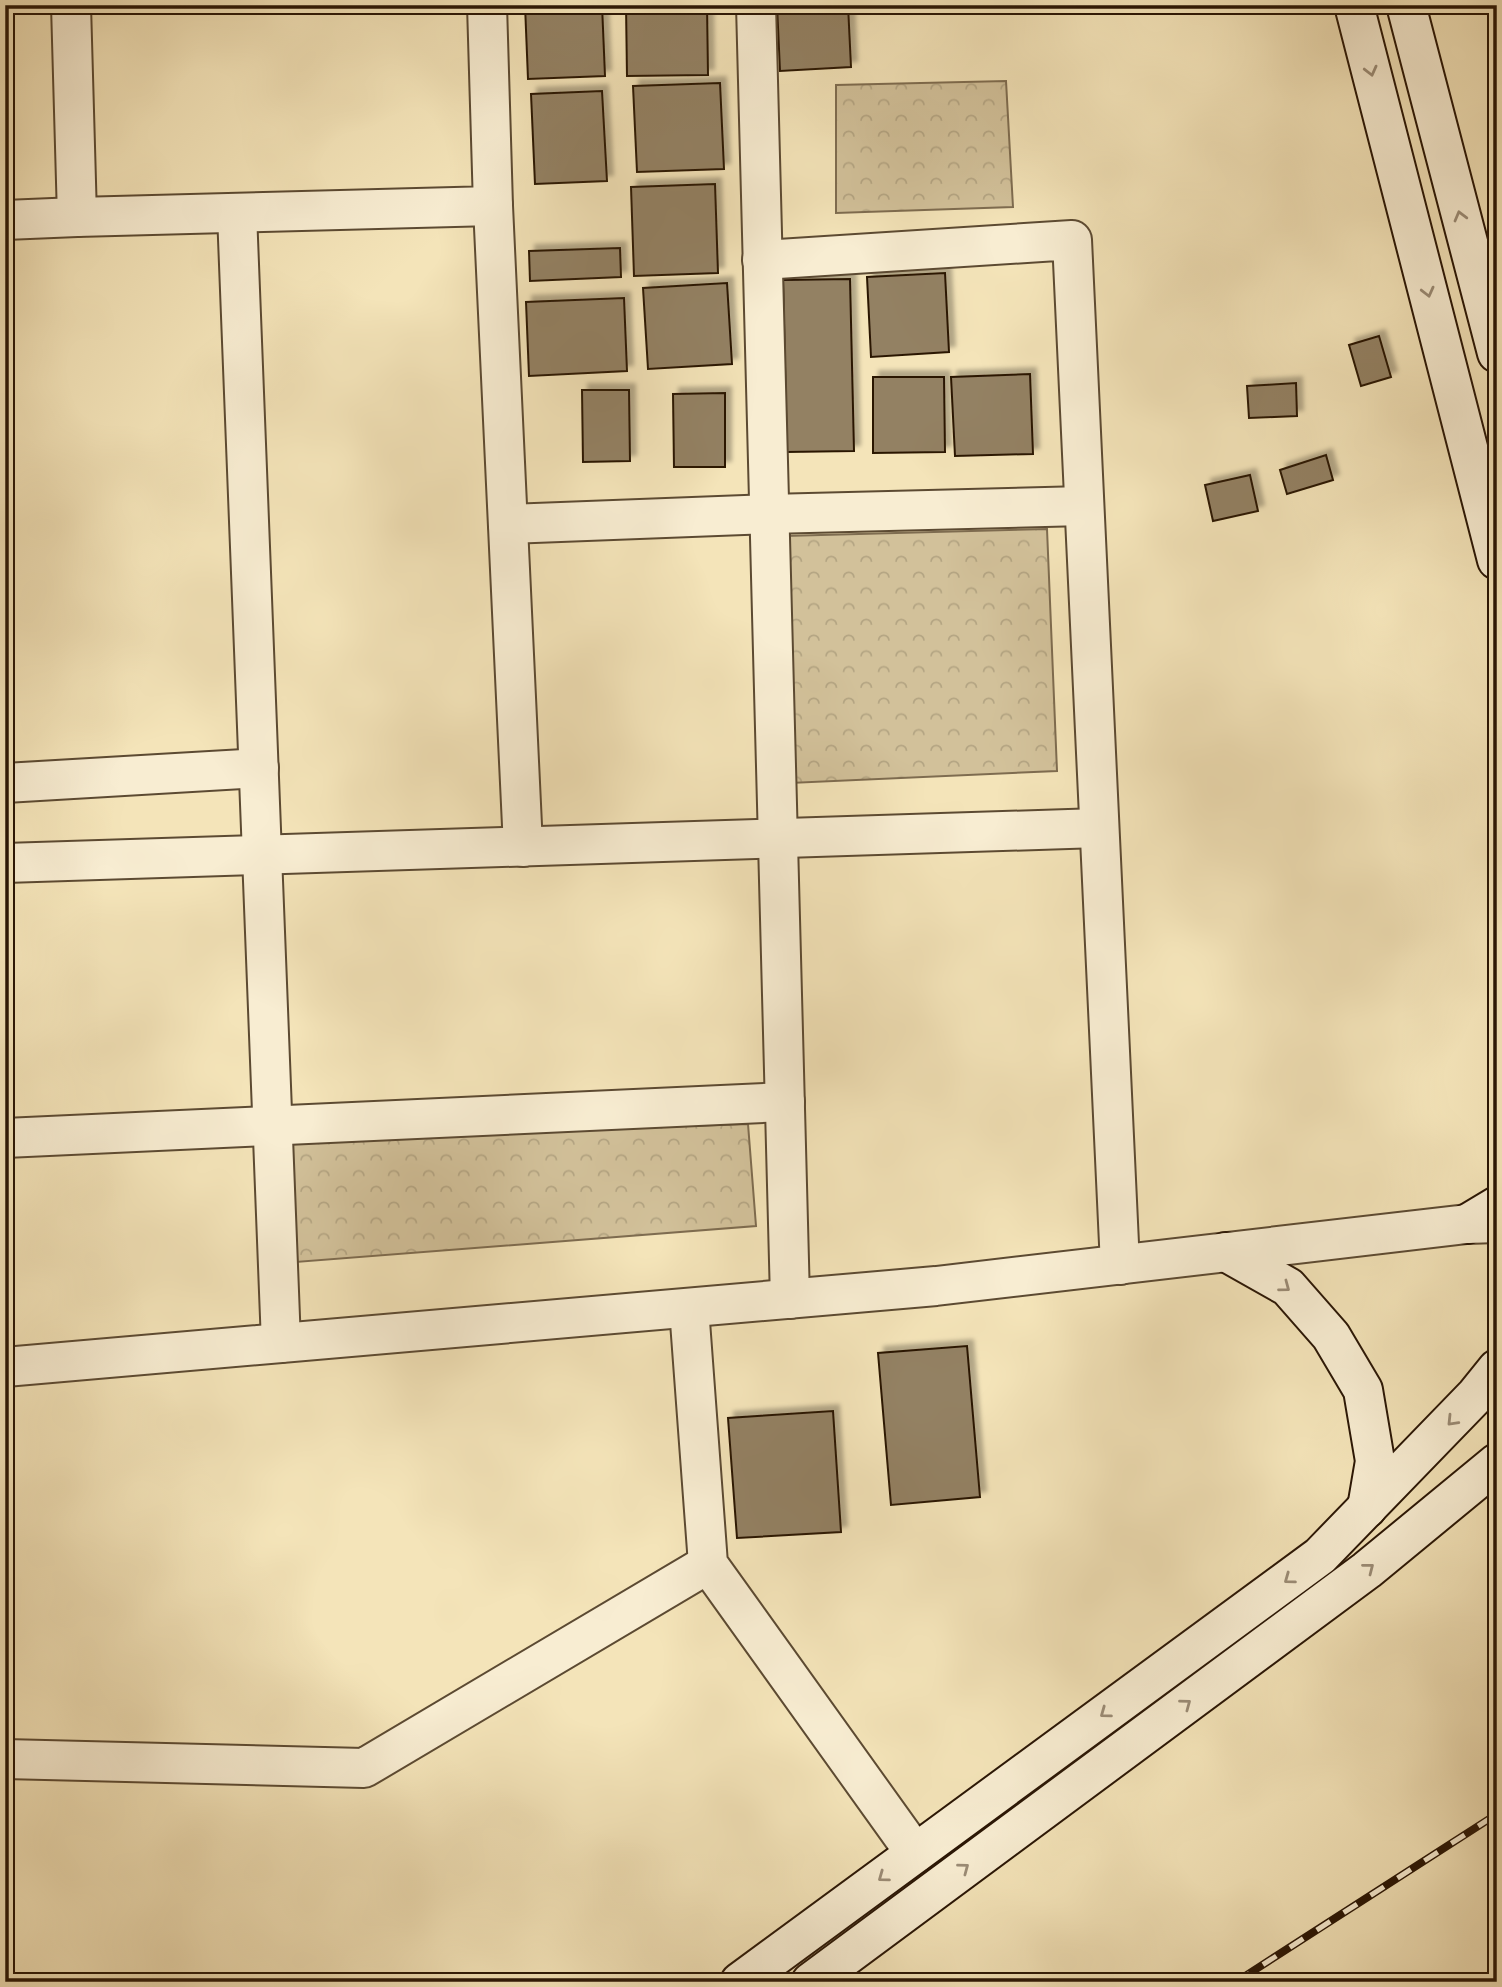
<svg xmlns="http://www.w3.org/2000/svg" width="1502" height="1987" font-family="'Gentium Book Plus',serif">
<style>
.park{fill:url(#park-crowns);stroke:#7e6c50;stroke-width:2}
.building{fill:#938163;stroke:#2a1605;stroke-width:2;filter:url(#shadow)}
.lines{fill:none;stroke-linecap:round;stroke-linejoin:round}
.minor-casing{stroke:#5c4a32;stroke-width:42}
.secondary-casing{stroke:#2a1605;stroke-width:42}
.minor{stroke:#f8edd2;stroke-width:38}
.secondary{stroke:#f8edd2;stroke-width:38}
.rail-casing{stroke:#2a1605;stroke-width:8}
.rail{stroke:#f8edd2;stroke-width:5;stroke-dasharray:16;stroke-linecap:butt}
.oneway{stroke:#9b8c76}
</style>
<defs>
<pattern id="park-crowns" width="20" height="18" patternUnits="userSpaceOnUse" patternTransform="scale(1.75)"><rect width="20" height="18" fill="#d2c19a"/><path d="M2 6a3 3 0 1 1 6 0M12 15a3 3 0 1 1 6 0" fill="none" stroke="#b4a583"/></pattern>
<filter id="shadow"><feDropShadow dx="6" dy="-6" stdDeviation="2" flood-color="#0004"/></filter>
</defs>
<rect width="100%" height="100%" fill="#f4e4b9"/>
<filter id="stains"><feTurbulence type="fractalNoise" baseFrequency=".00286" numOctaves="4"/><feColorMatrix values="0 0 0 0 .2 0 0 0 0 .09 0 0 0 0 .02 0 0 0 .5 -.17"/></filter>
<radialGradient id="worn" r=".72"><stop offset=".6" stop-color="#630" stop-opacity="0"/><stop offset="1" stop-color="#630" stop-opacity=".3"/></radialGradient>
<g class="park">
<polygon points="1006,81 1013,207 836,213 836,85"/>
<polygon points="1047,529 1057,771 790,783 784,536"/>
<polygon points="748,1124 756,1226 296,1262 290,1139"/>
</g>
<g class="building">
<polygon points="525,5 602,5 605,76 528,79"/>
<polygon points="626,5 707,5 708,75 627,76"/>
<polygon points="777,5 848,5 851,67 780,71"/>
<polygon points="720,83 724,169 637,172 633,86"/>
<polygon points="602,91 607,181 535,184 531,94"/>
<polygon points="715,184 718,273 634,276 631,187"/>
<polygon points="620,248 621,277 530,281 529,251"/>
<polygon points="945,273 949,352 871,357 867,277"/>
<polygon points="850,279 854,451 787,452 783,280"/>
<polygon points="727,283 732,364 648,369 643,288"/>
<polygon points="624,298 627,371 529,376 526,302"/>
<polygon points="1379,336 1391,377 1361,386 1349,345"/>
<polygon points="1030,374 1033,454 955,456 951,377"/>
<polygon points="873,377 944,377 945,452 873,453"/>
<polygon points="1296,383 1297,416 1249,418 1247,386"/>
<polygon points="582,390 629,390 630,461 583,462"/>
<polygon points="725,393 725,467 674,467 673,394"/>
<polygon points="1326,455 1333,480 1287,494 1280,470"/>
<polygon points="1250,475 1258,511 1213,521 1205,485"/>
<polygon points="967,1346 980,1497 891,1505 878,1353"/>
<polygon points="833,1411 841,1532 737,1538 728,1418"/>
</g>
<g class="lines">
<g class="minor-casing">
<g id="minor">
<polyline points="71,5 77,217 493,206 487,5"/>
<polyline points="756,5 790,1299"/>
<polyline points="493,206 523,847"/>
<polyline points="237,213 281,1343"/>
<polyline points="5,220 77,217"/>
<polyline points="762,260 1072,240 1120,1265"/>
<polyline points="508,524 769,514 1084,506"/>
<polyline points="5,783 259,768"/>
<polyline points="5,863 1099,828"/>
<polyline points="5,1138 785,1102"/>
<polyline points="689,1308 708,1564 915,1853"/>
<polyline points="5,1367 936,1286 1467,1224 1497,1223"/>
<polyline points="5,1759 364,1768 708,1564"/>
</g>
</g>
<g class="secondary-casing">
<g id="secondary">
<polyline points="1354,5 1497,560"/>
<polyline points="1406,5 1497,353"/>
<polyline points="1467,1224 1497,1206"/>
<polyline points="1226,1252 1288,1287 1331,1336 1363,1390 1375,1461 1367,1508"/>
<polyline points="740,1982 1320,1556 1476,1395 1497,1369"/>
<polyline points="811,1982 1367,1570 1497,1463"/>
</g>
</g>
<use href="#minor" class="minor"/>
<use href="#secondary" class="secondary"/>
<g class="rail-casing">
<polyline id="rail" points="1236,1982 1497,1814"/>
</g>
<use href="#rail" class="rail"/>
</g>
<defs><path id="oneway-chevron" d="M-2-3.5L2.5 0L-2 3.5" fill="none" stroke-width="1.6" stroke-linecap="round" stroke-linejoin="round" transform="scale(1.75)"/></defs>
<g class="oneway">
<use href="#oneway-chevron" transform="translate(1371 71) rotate(76)"/>
<use href="#oneway-chevron" transform="translate(1460 216) rotate(-105)"/>
<use href="#oneway-chevron" transform="translate(1428 292) rotate(76)"/>
<use href="#oneway-chevron" transform="translate(1285 1287) rotate(37)"/>
<use href="#oneway-chevron" transform="translate(1452 1421) rotate(134)"/>
<use href="#oneway-chevron" transform="translate(1369 1568) rotate(-38)"/>
<use href="#oneway-chevron" transform="translate(1289 1579) rotate(144)"/>
<use href="#oneway-chevron" transform="translate(1186 1704) rotate(-37)"/>
<use href="#oneway-chevron" transform="translate(1105 1713) rotate(144)"/>
<use href="#oneway-chevron" transform="translate(964 1868) rotate(-37)"/>
<use href="#oneway-chevron" transform="translate(883 1877) rotate(144)"/>
</g>
<rect width="1502" height="1987" fill="none" stroke="#f4e4b9" stroke-width="28"/>
<rect x="7" y="7" width="1488" height="1973" fill="none" stroke="#2a1605" stroke-width="3.5"/>
<rect x="14" y="14" width="1474" height="1959" fill="none" stroke="#2a1605" stroke-width="2"/>
<rect width="100%" height="100%" filter="url(#stains)"/>
<rect width="100%" height="100%" fill="url(#worn)"/>
</svg>
